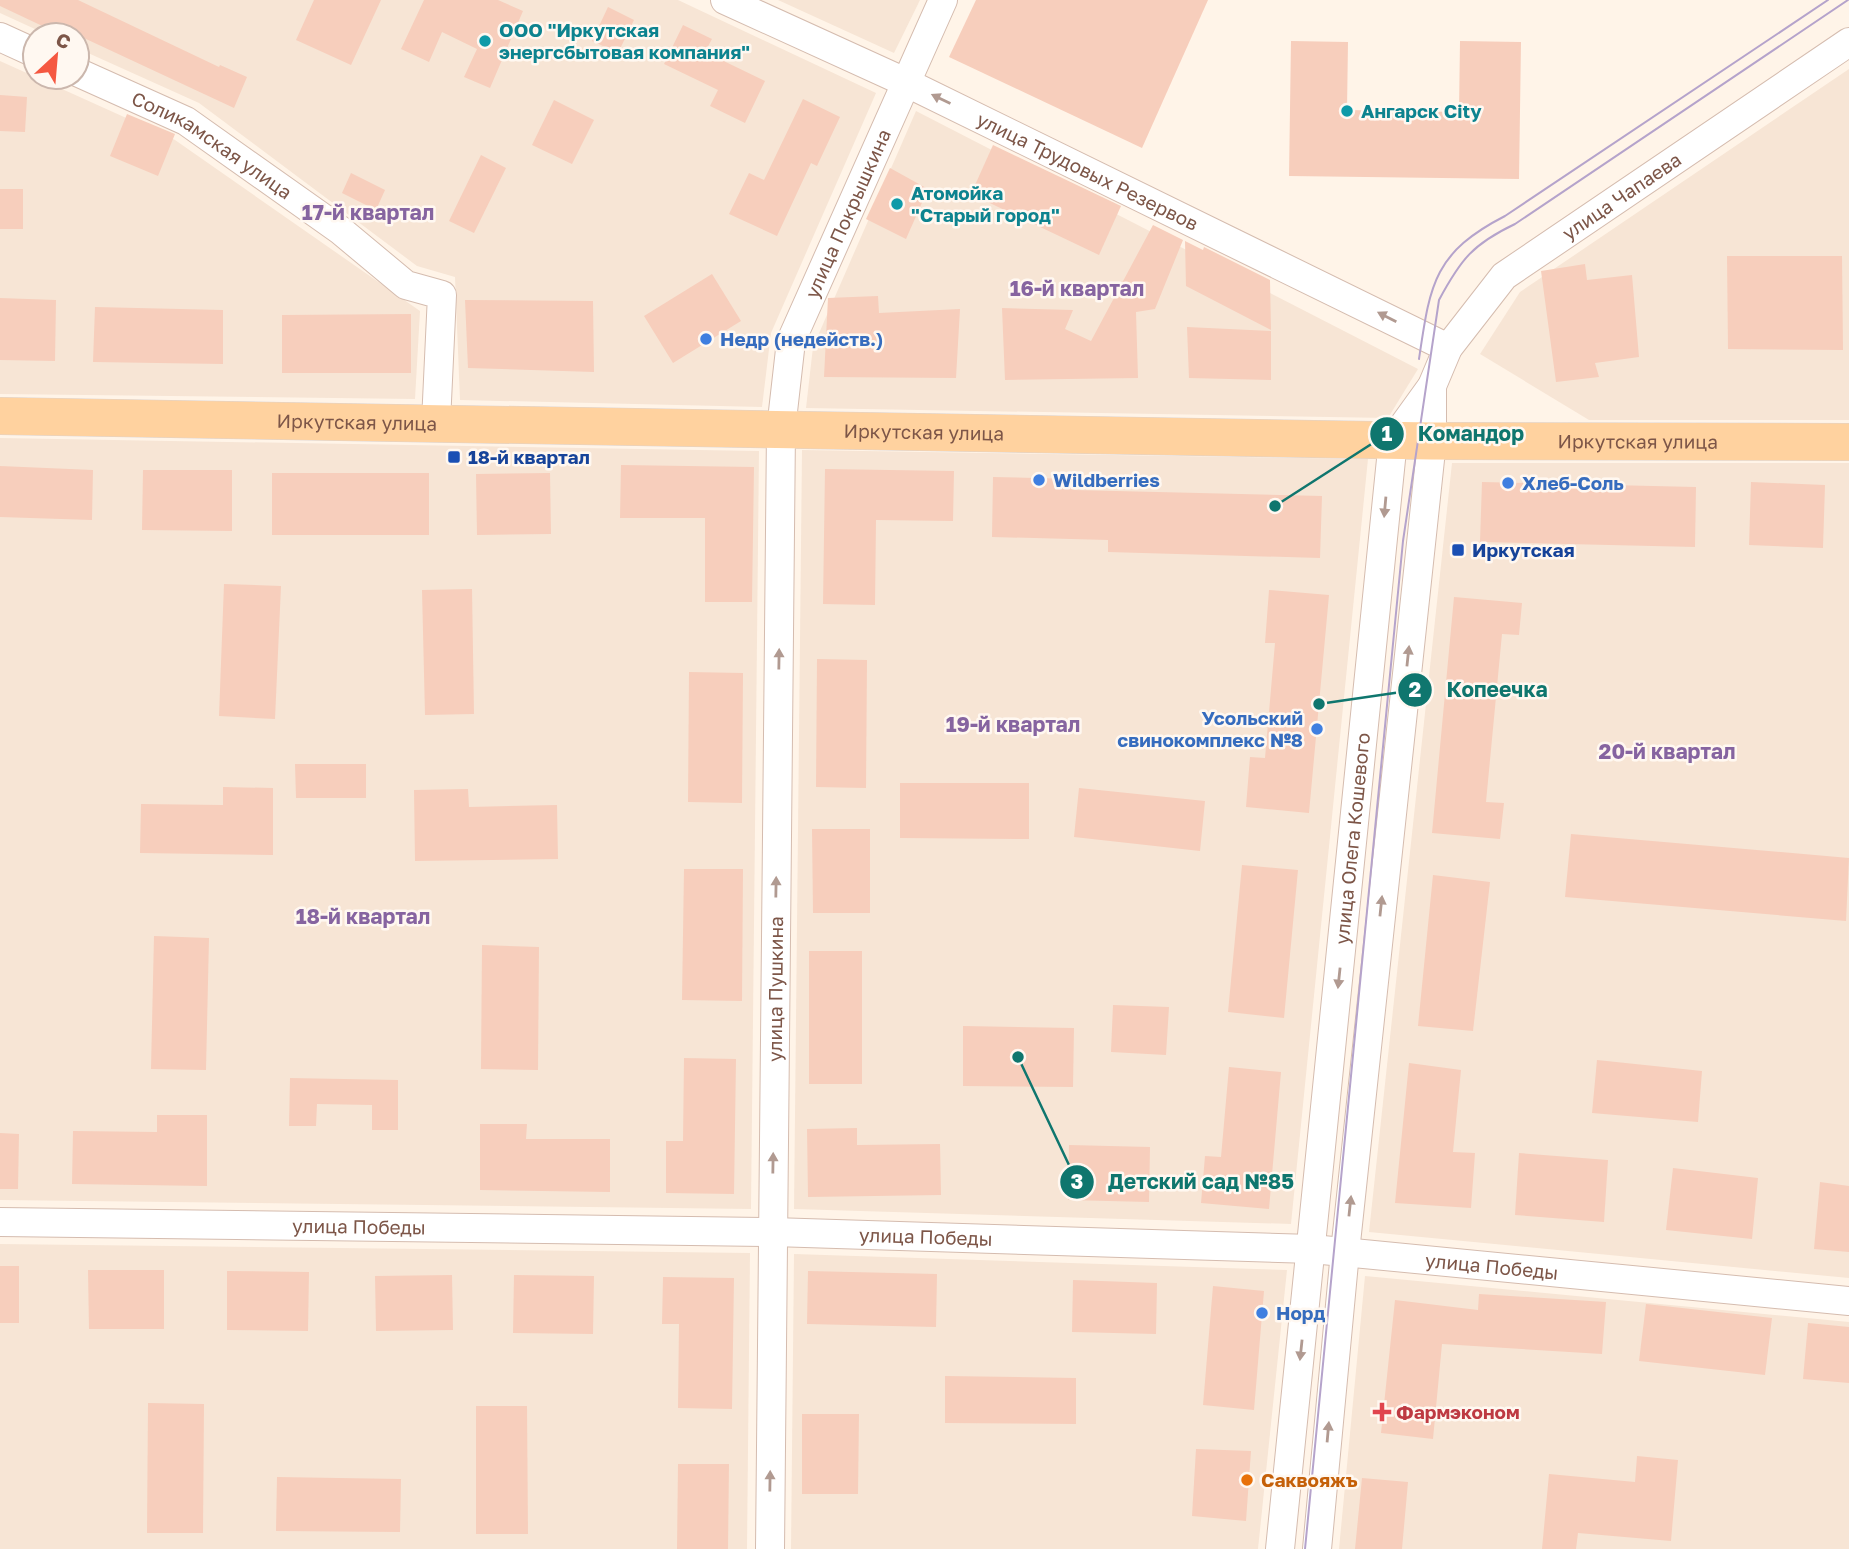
<svg xmlns="http://www.w3.org/2000/svg" width="1849" height="1549" font-family="'Golos Text',sans-serif">
<style>
.residential{fill:#f7e5d5}
.building{fill:#f7cebc}
.lines{fill:none;stroke-linecap:round;stroke-linejoin:round}
.minor-casing{stroke:#d5bcaf;stroke-width:30}
.major-casing{stroke:#ddd3cf;stroke-width:38}
.minor{stroke:#fff;stroke-width:28}
.major{stroke:#ffd29f;stroke-width:37}
.tram{stroke:#b5a3cb;stroke-width:2}
.oneway{fill:#b19a91}
.culture-dot{fill:#0f9aa8;stroke:#fff8f1;stroke-width:2.5}
.shop-dot{fill:#3f7fe0;stroke:#fff8f1;stroke-width:2.5}
.transit-dot{fill:#1a4fb4;stroke:#fff8f1;stroke-width:2.5}
.health-dot{fill:#e0444e;stroke:#fff8f1;stroke-width:2.5}
.food-dot{fill:#e8710a;stroke:#fff8f1;stroke-width:2.5}
.labels{text-anchor:middle;stroke-width:5;stroke-linejoin:round;paint-order:stroke}
.culture-label{font-size:19px;font-weight:bold;fill:#0d838f;stroke:#fff8f1;text-anchor:start}
.street-label{font-size:19px;fill:#7d5648;stroke:#fff8f1}
.shop-label{font-size:19px;font-weight:bold;fill:#366cbe;stroke:#fff8f1;text-anchor:start}
.transit-label{font-size:19px;font-weight:bold;fill:#164399;stroke:#fff8f1;text-anchor:start}
.health-label{font-size:19px;font-weight:bold;fill:#be3a42;stroke:#fff8f1;text-anchor:start}
.food-label{font-size:19px;font-weight:bold;fill:#c56008;stroke:#fff8f1;text-anchor:start}
.neighbourhood-label{font-size:21px;font-weight:bold;fill:#8664a0;stroke:#fff8f1}
.leader{fill:none;stroke:#0f766e;stroke-width:2.5}
.callout-dot{fill:#0f766e;stroke:#fff8f1;stroke-width:2.5}
.mark-label{font-size:21px;text-anchor:middle;font-weight:bold;fill:#fff}
.callout-label{font-size:21px;text-anchor:middle;font-weight:bold;fill:#0f766e;stroke:#fff8f1;stroke-width:5;stroke-linejoin:round;paint-order:stroke}
</style>
<rect width="100%" height="100%" fill="#fff4e8"/>
<g class="residential">
<polygon points="0,0 678,0 876,93 771,333 762,407 460,400 455,277 417,266 199,103 77,48 77,35 48,35 0,13"/>
<polygon points="778,0 920,0 894,53"/>
<polygon points="0,61 175,140 420,311 415,399 0,394"/>
<polygon points="1849,69 1849,420 1589,420 1480,354 1520,292"/>
<polygon points="916,111 1418,369 1388,418 806,408 813,347"/>
<polygon points="0,438 759,451 751,1209 0,1200"/>
<polygon points="802,450 1368,459 1291,1224 794,1209"/>
<polygon points="1452,463 1849,463 1849,1278 1369,1232"/>
<polygon points="0,1244 750,1253 747,1549 0,1549"/>
<polygon points="794,1254 1287,1270 1258,1549 791,1549"/>
<polygon points="1365,1276 1849,1322 1849,1549 1339,1549"/>
</g>
<g class="building">
<polygon points="0,0 78,0 219,67 220,65 247,77 234,108 56,25 53,31 0,6"/>
<polygon points="314,0 381,0 351,65 296,40"/>
<polygon points="424,0 498,0 523,11 490,88 464,77 477,49 442,32 429,62 401,49"/>
<polygon points="976,0 1208,0 1142,148 949,57"/>
<polygon points="608,7 634,20 618,53 592,41"/>
<polygon points="683,25 712,39 705,52 765,81 745,123 710,106 718,90 664,64"/>
<polygon points="1291,41 1348,42 1347,110 1459,112 1460,41 1521,42 1519,179 1289,176"/>
<polygon points="0,95 27,97 25,132 0,131"/>
<polygon points="803,99 840,117 817,166 811,163 777,236 729,214 749,173 764,180"/>
<polygon points="554,100 594,120 572,164 532,145"/>
<polygon points="127,114 175,134 158,176 110,156"/>
<polygon points="993,145 1121,206 1099,255 971,194"/>
<polygon points="481,155 506,168 474,233 449,221"/>
<polygon points="890,168 928,189 906,239 866,219"/>
<polygon points="351,173 385,190 376,210 342,193"/>
<rect x="0" y="189" width="23" height="40"/>
<polygon points="1153,225 1183,240 1155,309 1136,312 1138,378 1005,380 1002,308 1073,310 1065,329 1091,341"/>
<polygon points="1185,241 1203,250 1204,247 1270,280 1271,330 1186,286"/>
<polygon points="1727,256 1842,256 1843,350 1728,349"/>
<polygon points="1585,264 1587,280 1632,275 1639,357 1595,363 1599,377 1556,382 1541,271"/>
<polygon points="712,274 741,321 673,363 644,316"/>
<polygon points="878,296 879,313 960,309 956,378 824,377 828,298"/>
<polygon points="0,298 56,300 55,361 0,360"/>
<polygon points="465,300 593,301 594,372 468,368"/>
<polygon points="95,307 223,310 223,364 93,362"/>
<polygon points="411,314 411,373 282,373 282,315"/>
<polygon points="1187,327 1271,331 1271,380 1189,378"/>
<polygon points="621,465 754,467 752,602 705,602 705,518 620,518"/>
<polygon points="0,466 93,470 92,520 0,517"/>
<polygon points="825,469 954,471 953,521 876,520 875,605 823,604"/>
<polygon points="143,470 232,470 232,531 142,530"/>
<rect x="272" y="473" width="157" height="62"/>
<polygon points="550,473 551,534 477,535 476,474"/>
<polygon points="993,477 1075,479 1074,490 1322,496 1320,558 1108,552 1108,540 992,537"/>
<polygon points="1482,482 1696,487 1695,547 1480,542"/>
<polygon points="1751,482 1825,485 1823,548 1749,545"/>
<polygon points="224,584 281,586 275,719 219,716"/>
<polygon points="472,589 474,714 425,715 422,590"/>
<polygon points="1269,590 1329,595 1309,813 1246,807 1250,757 1265,758 1275,643 1265,643"/>
<polygon points="1454,597 1522,603 1519,635 1502,634 1486,802 1504,803 1500,839 1432,833"/>
<polygon points="817,659 867,660 866,788 816,787"/>
<polygon points="689,672 743,673 742,803 688,802"/>
<polygon points="295,764 366,764 366,798 296,798"/>
<polygon points="900,783 1029,783 1029,839 900,838"/>
<polygon points="223,787 273,788 273,855 140,853 141,804 223,805"/>
<polygon points="1079,788 1205,801 1200,851 1074,837"/>
<polygon points="468,789 469,807 557,805 558,859 415,861 414,790"/>
<polygon points="812,829 870,829 870,913 813,913"/>
<polygon points="1571,834 1849,858 1846,921 1565,897"/>
<polygon points="1242,865 1298,870 1284,1018 1228,1012"/>
<polygon points="684,869 743,869 742,1001 682,1000"/>
<polygon points="1433,875 1490,882 1473,1031 1418,1026"/>
<polygon points="154,936 209,938 206,1070 151,1069"/>
<polygon points="482,945 539,947 538,1070 481,1069"/>
<rect x="809" y="951" width="53" height="133"/>
<polygon points="1113,1005 1169,1007 1166,1055 1111,1052"/>
<polygon points="963,1026 1074,1028 1073,1087 963,1086"/>
<polygon points="684,1058 736,1059 734,1194 666,1193 666,1141 683,1141"/>
<polygon points="1597,1060 1702,1071 1698,1122 1592,1113"/>
<polygon points="1409,1063 1461,1070 1453,1152 1475,1153 1471,1208 1395,1203"/>
<polygon points="1229,1067 1281,1072 1269,1209 1201,1203 1205,1156 1221,1157"/>
<polygon points="290,1078 398,1080 398,1130 372,1130 372,1105 317,1104 316,1126 289,1126"/>
<polygon points="157,1115 207,1115 207,1186 72,1184 73,1131 157,1132"/>
<polygon points="480,1124 527,1124 526,1139 610,1139 610,1192 480,1190"/>
<polygon points="857,1128 857,1145 940,1144 941,1195 808,1197 807,1129"/>
<polygon points="0,1133 19,1134 18,1189 0,1189"/>
<polygon points="1069,1145 1150,1147 1149,1202 1068,1200"/>
<polygon points="1519,1153 1608,1160 1604,1222 1515,1215"/>
<polygon points="1673,1168 1758,1178 1752,1239 1666,1230"/>
<polygon points="1820,1182 1849,1186 1849,1252 1814,1249"/>
<rect x="0" y="1266" width="19" height="57"/>
<polygon points="88,1270 164,1270 164,1329 89,1329"/>
<polygon points="227,1271 309,1272 308,1331 227,1330"/>
<polygon points="808,1271 937,1274 936,1327 807,1324"/>
<polygon points="452,1275 453,1330 376,1331 375,1276"/>
<polygon points="514,1275 594,1276 593,1334 513,1333"/>
<polygon points="663,1277 734,1278 732,1409 678,1408 679,1324 662,1324"/>
<polygon points="1073,1280 1157,1283 1156,1334 1072,1332"/>
<polygon points="1213,1286 1264,1291 1254,1410 1203,1405"/>
<polygon points="1479,1294 1606,1302 1602,1354 1442,1344 1433,1439 1381,1433 1395,1300 1478,1310"/>
<polygon points="1646,1304 1772,1318 1765,1375 1639,1361"/>
<polygon points="1808,1323 1849,1327 1849,1383 1803,1379"/>
<polygon points="945,1376 1076,1378 1076,1424 945,1423"/>
<polygon points="148,1403 204,1404 203,1533 147,1533"/>
<polygon points="476,1406 527,1406 528,1534 476,1534"/>
<polygon points="802,1414 859,1414 858,1494 802,1494"/>
<polygon points="1196,1449 1251,1451 1246,1521 1192,1516"/>
<polygon points="1637,1456 1678,1460 1671,1541 1578,1533 1576,1549 1542,1549 1549,1474 1635,1482"/>
<polygon points="678,1464 729,1464 728,1549 677,1549"/>
<polygon points="277,1477 401,1479 400,1532 276,1531"/>
<polygon points="1362,1478 1408,1482 1402,1549 1355,1549"/>
</g>
<g class="lines">
<g class="minor-casing">
<g id="minor">
<path id="s1" d="M725,0L905,82L1448,348"/>
<polyline points="0,37 35,53"/>
<path id="s2" d="M77,72L186,121L340,230L406,285L442,295L436,422"/>
<path id="s3" d="M0,1222L773,1232L1312,1249L1849,1301"/>
<path id="s4" d="M770,1549L781,429L791,341L943,0"/>
<path id="s5" d="M1280,1549L1393,440L1432,386L1448,348L1504,276L1849,42"/>
<polyline points="1317,1549 1345,1252 1432,441 1432,386"/>
</g>
</g>
<g class="major-casing">
<g id="major">
<path id="s6" d="M0,416L1432,441L1849,442"/>
</g>
</g>
<use href="#minor" class="minor"/>
<use href="#major" class="major"/>
<g class="tram">
<path d="M1419,359C1430,285 1433,253 1505,216L1828,0"/>
<path d="M1305,1549L1403,541L1439,300C1461,259 1473,244 1515,224L1848,0"/>
</g>
</g>
<defs><path id="oneway-solid" d="M-6-.8H1V-3.2L6.5 0L1 3.2V.8H-6Z" transform="scale(1.75)"/></defs>
<g class="oneway">
<use href="#oneway-solid" transform="translate(941 99) rotate(-154)"/>
<use href="#oneway-solid" transform="translate(1387 317) rotate(-153)"/>
<use href="#oneway-solid" transform="translate(1385 507) rotate(95)"/>
<use href="#oneway-solid" transform="translate(1408 656) rotate(-84)"/>
<use href="#oneway-solid" transform="translate(779 659) rotate(-89)"/>
<use href="#oneway-solid" transform="translate(776 887) rotate(-89)"/>
<use href="#oneway-solid" transform="translate(1381 906) rotate(-84)"/>
<use href="#oneway-solid" transform="translate(1339 978) rotate(96)"/>
<use href="#oneway-solid" transform="translate(773 1163) rotate(-89)"/>
<use href="#oneway-solid" transform="translate(1350 1206) rotate(-84)"/>
<use href="#oneway-solid" transform="translate(1301 1350) rotate(96)"/>
<use href="#oneway-solid" transform="translate(1328 1432) rotate(-85)"/>
<use href="#oneway-solid" transform="translate(770 1481) rotate(-89)"/>
</g>
<g class="culture-dot">
<circle cx="485" cy="41" r="7"/>
<circle cx="1347" cy="111" r="7"/>
<circle cx="897" cy="204" r="7"/>
</g>
<g class="shop-dot">
<circle cx="706" cy="339" r="7"/>
<circle cx="1039" cy="480" r="7"/>
<circle cx="1508" cy="483" r="7"/>
<circle cx="1317" cy="729" r="7"/>
<circle cx="1262" cy="1313" r="7"/>
</g>
<g class="transit-dot">
<rect x="447" y="450" width="14" height="14" rx="3.5"/>
<rect x="1451" y="543" width="14" height="14" rx="3.5"/>
</g>
<path class="health-dot" d="M1378.5 1401.5h7v7h7v7h-7v7h-7v-7h-7v-7h7z"/>
<circle class="food-dot" cx="1247" cy="1480" r="7"/>
<g class="labels">
<g class="culture-label">
<text x="499" y="37">ООО "Иркутская<tspan x="499" dy="22">энергсбытовая компания"</tspan></text>
<text x="1361" y="118">Ангарск City</text>
<text x="911" y="200">Атомойка<tspan x="911" dy="22">"Старый город"</tspan></text>
</g>
<g class="street-label">
<text dy="7" stroke="none"><textPath href="#s2" startOffset="154">Соликамская улица</textPath></text>
<text dy="7" stroke="none"><textPath href="#s1" startOffset="401">улица Трудовых Резервов</textPath></text>
<text dy="7" stroke="none"><textPath href="#s5" startOffset="1456">улица Чапаева</textPath></text>
<text dy="7" stroke="none"><textPath href="#s4" startOffset="1348">улица Покрышкина</textPath></text>
<text dy="7" stroke="none"><textPath href="#s6" startOffset="357">Иркутская улица</textPath></text>
<text dy="7" stroke="none"><textPath href="#s6" startOffset="924">Иркутская улица</textPath></text>
<text dy="7" stroke="none"><textPath href="#s6" startOffset="1638">Иркутская улица</textPath></text>
<text dy="7" stroke="none"><textPath href="#s5" startOffset="714">улица Олега Кошевого</textPath></text>
<text dy="7" stroke="none"><textPath href="#s4" startOffset="560">улица Пушкина</textPath></text>
<text dy="7" stroke="none"><textPath href="#s3" startOffset="359">улица Победы</textPath></text>
<text dy="7" stroke="none"><textPath href="#s3" startOffset="926">улица Победы</textPath></text>
<text dy="7" stroke="none"><textPath href="#s3" startOffset="1493">улица Победы</textPath></text>
</g>
<g class="shop-label">
<text x="720" y="346">Недр (недейств.)</text>
<text x="1053" y="487">Wildberries</text>
<text x="1522" y="490">Хлеб-Соль</text>
<text x="1303" y="725" text-anchor="end">Усольский<tspan x="1303" dy="22">свинокомплекс №8</tspan></text>
<text x="1276" y="1320">Норд</text>
</g>
<g class="transit-label">
<text x="468" y="464">18-й квартал</text>
<text x="1472" y="557">Иркутская</text>
</g>
<g class="health-label">
<text x="1396" y="1419">Фармэконом</text>
</g>
<g class="food-label">
<text x="1261" y="1487">Саквояжъ</text>
</g>
<g class="neighbourhood-label">
<text x="368" y="220">17-й квартал</text>
<text x="1077" y="296">16-й квартал</text>
<text x="1013" y="732">19-й квартал</text>
<text x="1667" y="759">20-й квартал</text>
<text x="363" y="924">18-й квартал</text>
</g>
</g>
<path class="leader" d="M1275 506L1387 434M1319 704L1415 690M1018 1057L1077 1182"/>
<g class="callout-dot">
<circle cx="1275" cy="506" r="7"/>
<circle cx="1319" cy="704" r="7"/>
<circle cx="1018" cy="1057" r="7"/>
<circle cx="1387" cy="434" r="18"/>
<circle cx="1415" cy="690" r="18"/>
<circle cx="1077" cy="1182" r="18"/>
</g>
<g class="mark-label">
<text x="1387" y="441">1</text>
<text x="1415" y="697">2</text>
<text x="1077" y="1189">3</text>
</g>
<g class="callout-label">
<text x="1471" y="441">Командор</text>
<text x="1497" y="697">Копеечка</text>
<text x="1201" y="1189">Детский сад №85</text>
</g>
<g transform="translate(56 56) rotate(26)"><circle r="33" fill="#fff8f1" stroke="#cbb7ad" stroke-width="2"/>
<path d="M0-5L12 26L0 18L-12 26Z" fill="#f55841"/>
<text y="-10" font-size="19" font-weight="bold" text-anchor="middle" fill="#7d5648">С</text>
</g>
</svg>
